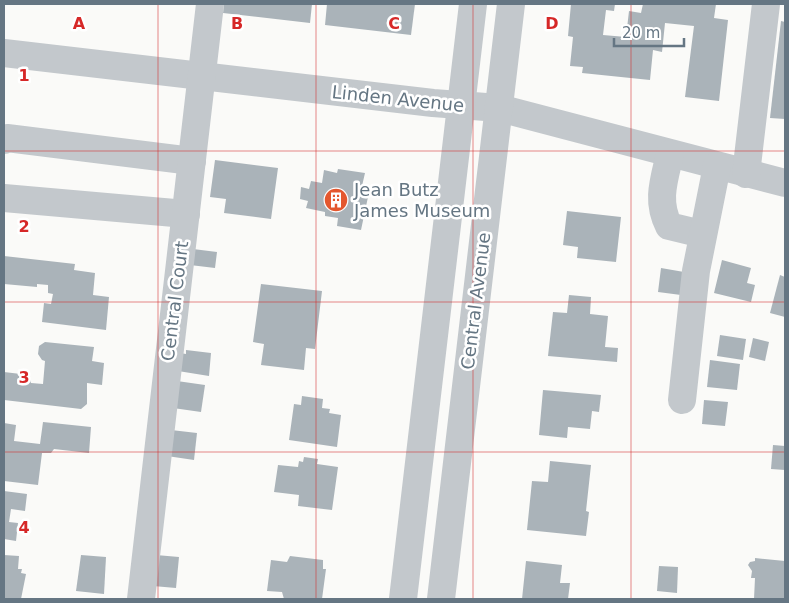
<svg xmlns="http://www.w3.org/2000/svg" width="789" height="603" font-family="'DejaVu Sans',sans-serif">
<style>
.building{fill:#aab3b9}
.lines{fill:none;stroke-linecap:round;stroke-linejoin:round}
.minor{stroke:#c3c8cc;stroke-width:28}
.grid{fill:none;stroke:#d62828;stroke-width:1;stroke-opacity:0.55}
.labels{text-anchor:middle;stroke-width:5;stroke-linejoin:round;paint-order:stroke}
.street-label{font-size:18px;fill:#657683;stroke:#fff}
.poi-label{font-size:18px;fill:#657683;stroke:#fff;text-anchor:start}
.grid-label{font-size:16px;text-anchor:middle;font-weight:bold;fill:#d62828;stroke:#fff;stroke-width:5;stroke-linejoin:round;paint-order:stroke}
</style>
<rect width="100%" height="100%" fill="#fafaf8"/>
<g class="building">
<polygon points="224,4 312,4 310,23 223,13"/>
<polygon points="327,4 415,4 411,35 325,25"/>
<polygon points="571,4 615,4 614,11 606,10 603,35 626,37 629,11 641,13 643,4 716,4 714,18 728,20 719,101 685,97 694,26 665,23 662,52 653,50 650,80 582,73 583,67 570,66 573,37 568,36"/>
<polygon points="781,21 785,22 785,119 770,118"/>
<polygon points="215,160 278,168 271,219 224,213 226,199 210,197"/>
<polygon points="338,169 365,173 362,186 368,188 366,196 368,197 361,230 337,226 338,218 325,216 325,212 306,208 308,201 300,199 301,187 309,189 311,181 322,183 324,170 337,173"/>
<polygon points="567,211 621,217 616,262 577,258 578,247 563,245"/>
<polygon points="193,249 217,252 215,268 190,265"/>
<polygon points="4,256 75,264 74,270 95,273 93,295 109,297 106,330 42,322 44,303 51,304 53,294 48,293 48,285 37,284 37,287 4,284"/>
<polygon points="722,260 751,268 747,283 755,285 751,302 714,293"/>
<polygon points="661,268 684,272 681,295 658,292"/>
<polygon points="780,275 785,277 785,317 770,313"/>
<polygon points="261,284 322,291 315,349 306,348 304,370 261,365 264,344 253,342"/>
<polygon points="569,295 591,297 590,314 608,316 605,347 618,348 617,362 548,356 553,312 567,313"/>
<polygon points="720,335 746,339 743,360 717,356"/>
<polygon points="753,338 769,342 765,361 749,357"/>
<polygon points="45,342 94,347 92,361 104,363 102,385 87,383 87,404 81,409 4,400 4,372 29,375 31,383 43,384 45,361 42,360 38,354 39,346"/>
<polygon points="186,350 211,353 209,376 178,371 180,353 186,354"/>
<polygon points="710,360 740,364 737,390 707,387"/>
<polygon points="177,381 205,385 201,412 173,408"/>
<polygon points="543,390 601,395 599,412 592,411 590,429 568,427 567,438 539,435"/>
<polygon points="302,396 323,399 322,408 330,409 329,413 341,415 337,447 289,440 294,404 301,405"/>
<polygon points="704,400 728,402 725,426 702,424"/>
<polygon points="43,422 91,427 89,453 54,449 51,453 42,453 38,485 4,481 4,423 16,425 14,441 40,444"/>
<polygon points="171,430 197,433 194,460 167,456"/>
<polygon points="773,445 785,446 785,470 771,469"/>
<polygon points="304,457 318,459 317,464 338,467 332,510 298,506 299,495 274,492 278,465 298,467 299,461 303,462"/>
<polygon points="550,461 591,465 586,511 589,512 586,536 527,530 532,481 548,482"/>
<polygon points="4,491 27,494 25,511 11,509 9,522 18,523 16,541 4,539"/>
<polygon points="4,555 19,556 18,569 22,569 21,573 26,574 21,599 4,599"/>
<polygon points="81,555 106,557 104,594 76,591"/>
<polygon points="156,555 179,557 176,588 153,586"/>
<polygon points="290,556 323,560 323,569 326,569 322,599 284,599 282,592 267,591 271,560 287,562"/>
<polygon points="755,558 785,561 785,599 754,599 755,578 751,578 752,571 748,565 750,562 755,561"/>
<polygon points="526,561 562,565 560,583 570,583 568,599 522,599"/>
<polygon points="659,566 678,567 677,593 657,591"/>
</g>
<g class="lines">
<g class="minor">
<polyline points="4,53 433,103 499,108 785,183"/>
<polyline points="4,140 7,138 192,161"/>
<path d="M670,154C664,180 656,201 669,226L702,234"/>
<polyline points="746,174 766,4"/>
<polyline points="4,198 186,214"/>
<polyline points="682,400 696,271 717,166"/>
<polyline points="141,599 210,4"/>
<polyline points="403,599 473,4"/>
<polyline points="441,599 511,4"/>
</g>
</g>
<path class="grid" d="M158,4V599M316,4V599M473,4V599M631,4V599M4,151H785M4,302H785M4,452H785"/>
<defs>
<g id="building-disc" transform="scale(1.25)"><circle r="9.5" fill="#e4572e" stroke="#fff"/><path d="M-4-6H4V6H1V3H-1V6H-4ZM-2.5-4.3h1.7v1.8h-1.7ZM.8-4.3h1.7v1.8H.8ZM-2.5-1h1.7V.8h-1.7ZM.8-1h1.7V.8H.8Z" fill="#fff"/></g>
</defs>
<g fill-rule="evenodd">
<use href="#building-disc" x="336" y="200"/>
</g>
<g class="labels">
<g class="street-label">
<text transform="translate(398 99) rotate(6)" y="6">Linden Avenue</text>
<text transform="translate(175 301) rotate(-83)" y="6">Central Court</text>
<text transform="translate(476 301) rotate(-83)" y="6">Central Avenue</text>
</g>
<g class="poi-label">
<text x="354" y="196">Jean Butz<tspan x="354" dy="21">James Museum</tspan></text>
</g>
</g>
<g class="grid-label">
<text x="79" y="29">A</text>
<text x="237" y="29">B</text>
<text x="394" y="29">C</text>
<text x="552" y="29">D</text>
<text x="24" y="81">1</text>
<text x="24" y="232">2</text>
<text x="24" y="383">3</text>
<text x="24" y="533">4</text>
</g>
<rect width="789" height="603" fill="none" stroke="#657683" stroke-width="10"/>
<path d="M614 38v8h70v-8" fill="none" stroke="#657683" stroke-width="2.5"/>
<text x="622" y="38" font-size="15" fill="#657683" stroke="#ffffff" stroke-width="4" paint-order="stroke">20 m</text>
</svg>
